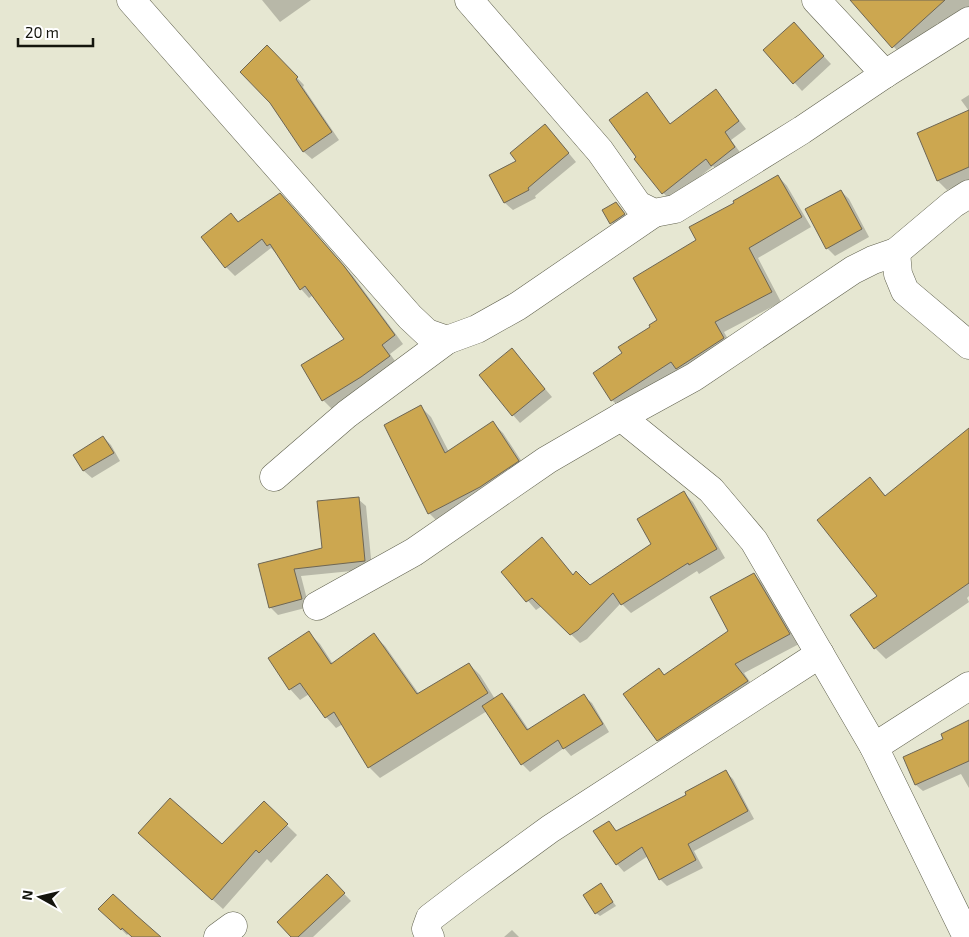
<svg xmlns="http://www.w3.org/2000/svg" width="969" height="937" font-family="'Exo 2',sans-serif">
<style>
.shadow{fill:#0003}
.building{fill:#cca750;stroke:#6e6654}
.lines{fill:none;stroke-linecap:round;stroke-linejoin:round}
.minor-casing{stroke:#61624f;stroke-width:29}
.minor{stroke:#fff;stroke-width:28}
</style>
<rect width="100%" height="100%" fill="#e6e7d2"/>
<g class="shadow">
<polygon points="262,0 311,0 280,22"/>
<polygon points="853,0 969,0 969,11 945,30 938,23 902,56"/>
<polygon points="801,32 831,64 802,91 765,50"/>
<polygon points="267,47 304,85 303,87 339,140 312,159 304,152 270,102"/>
<polygon points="716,91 746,129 731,140 742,155 719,172 713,166 670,201 636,159 646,94 671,125"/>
<polygon points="969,95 969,180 947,190 938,181 918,134 969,111 961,100"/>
<polygon points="552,133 576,162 535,196 536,198 513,210 505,203 491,175 518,161"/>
<polygon points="778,176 787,186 811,227 758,258 781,302 724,332 733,348 622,410 612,400 624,354 659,320 697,241 736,203"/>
<polygon points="841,191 849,199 869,237 835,256 827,248"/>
<polygon points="289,203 353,276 403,344 390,354 398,365 370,386 332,409 323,400 346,340 313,295 309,298 301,289 277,254 271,248 235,276 226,267 231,214 239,222"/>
<polygon points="616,203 628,218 615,227 604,210"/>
<polygon points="512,350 552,397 520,423 513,415"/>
<polygon points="421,407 431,417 449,452 493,423 503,433 528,471 439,523 429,513"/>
<polygon points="969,430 969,596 967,598 969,602 886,659 875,648 879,596 869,478 886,496"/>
<polygon points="103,437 111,445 120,461 92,478 84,471 75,455"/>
<polygon points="684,493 693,502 725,558 699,574 697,571 631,613 621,603 587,639 580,643 542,606 536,610 503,572 542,539 574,576 590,586 653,545"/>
<polygon points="358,499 366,506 372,569 301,576 309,607 278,615 270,607 260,565 323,549"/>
<polygon points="754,574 763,584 799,644 744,673 756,691 667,750 658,740 659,669 665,676 730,632"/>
<polygon points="309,633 320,644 333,664 374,635 385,646 419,694 469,664 480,675 495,699 502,694 510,702 529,730 584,696 592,703 609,732 571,756 564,748 530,772 522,764 487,711 380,778 369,767 343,724 336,728 326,717 309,694 300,700 290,689"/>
<polygon points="969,722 969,788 961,774 923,791 916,785 905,758 945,740"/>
<polygon points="726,772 733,779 754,819 694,851 703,868 667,886 660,879 648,856 624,872 617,864 608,823 617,832 688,795"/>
<polygon points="264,803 297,835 271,863 267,859 223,909 150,844 222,846"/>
<polygon points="327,876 351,901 313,937 293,937"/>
<polygon points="601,885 616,906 600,916 596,913"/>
<polygon points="100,909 160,937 133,937 129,933 127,935"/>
<polygon points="512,930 519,937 504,937"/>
</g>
<g class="building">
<polygon points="850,0 945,0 892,48"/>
<polygon points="794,22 824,56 793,84 763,50"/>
<polygon points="267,45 298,77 296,79 332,132 303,152 270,103 240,72"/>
<polygon points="716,89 739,121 725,132 735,147 711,166 706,159 662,194 634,159 636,157 609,120 647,92 670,124"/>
<polygon points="969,110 969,167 937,181 917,133"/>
<polygon points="545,124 569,153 528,188 529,190 504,203 489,175 516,161 510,153"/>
<polygon points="778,175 802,217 749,248 772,292 715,322 724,338 676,369 671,362 611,401 593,373 622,353 618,347 650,327 649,325 657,320 633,278 696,240 689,227 734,203 733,201"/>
<polygon points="841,190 862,229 826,249 805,209"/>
<polygon points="280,193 344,266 395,335 382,345 390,356 361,377 322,401 301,365 344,339 305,286 300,290 270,244 267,246 262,239 225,268 201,237 231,213 238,222"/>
<polygon points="616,202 625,214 610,224 602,210"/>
<polygon points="512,348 545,389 512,416 479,375"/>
<polygon points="421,405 445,453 493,421 519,461 480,487 428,514 384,425"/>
<polygon points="969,428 969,583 874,649 850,615 877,596 817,520 870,477 885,496"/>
<polygon points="103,436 114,453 83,471 73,455"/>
<polygon points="684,491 717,549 689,565 688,563 621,605 613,593 578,630 570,635 532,598 526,602 501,572 542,537 573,575 576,571 590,585 651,544 637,519"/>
<polygon points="359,497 365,561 294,569 302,599 269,608 258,564 322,548 317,501"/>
<polygon points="754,573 790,634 735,664 748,681 657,741 623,694 659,668 664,675 728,631 710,597"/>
<polygon points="309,631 331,664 374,633 417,694 469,663 488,693 368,768 334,712 325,718 300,683 289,690 268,658"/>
<polygon points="502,693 527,730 584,694 603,724 563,749 558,740 521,765 482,706"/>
<polygon points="969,720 969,761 915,785 903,757 943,739 941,734"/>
<polygon points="726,770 748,811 688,844 696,860 659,880 642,847 616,865 593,831 609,821 616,831 686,795 685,792"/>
<polygon points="170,798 222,844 264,801 288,824 259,853 256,850 212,900 138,833"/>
<polygon points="327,874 345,893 298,937 291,937 277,922"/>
<polygon points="601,883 613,902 595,914 583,895"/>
<polygon points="113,894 136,915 161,937 132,937 122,928 121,930 98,909"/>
</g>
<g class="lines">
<g class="minor-casing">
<g id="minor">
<polyline points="131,0 410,317 427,333 447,340 477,329 518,306 654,213"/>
<polyline points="469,0 600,151 638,205 654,213 675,209 802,130 885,74 969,21"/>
<polyline points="816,0 885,74"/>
<polyline points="896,252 953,204 969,194"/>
<polyline points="621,417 711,490 754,541 874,747 967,937"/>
<polyline points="274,477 347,414 447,340"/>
<polyline points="317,606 414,552 547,460 621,417 694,377 853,270 873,260 896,252 898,274 905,291 969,345"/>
<polyline points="874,747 969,686"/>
<polyline points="218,937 233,926"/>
<polyline points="430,937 426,929 430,918 472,886 550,829 820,654"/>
</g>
</g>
<use href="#minor" class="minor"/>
</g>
<g transform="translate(40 897) rotate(278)" stroke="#ffffff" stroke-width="4" paint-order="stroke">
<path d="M0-4L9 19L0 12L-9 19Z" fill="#14150d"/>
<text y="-8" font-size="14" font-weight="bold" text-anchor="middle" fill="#14150d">N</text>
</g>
<path d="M18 38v8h75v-8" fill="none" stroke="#14150d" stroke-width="2.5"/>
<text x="25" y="38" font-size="15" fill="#14150d" stroke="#ffffff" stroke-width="4" paint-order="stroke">20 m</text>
</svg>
